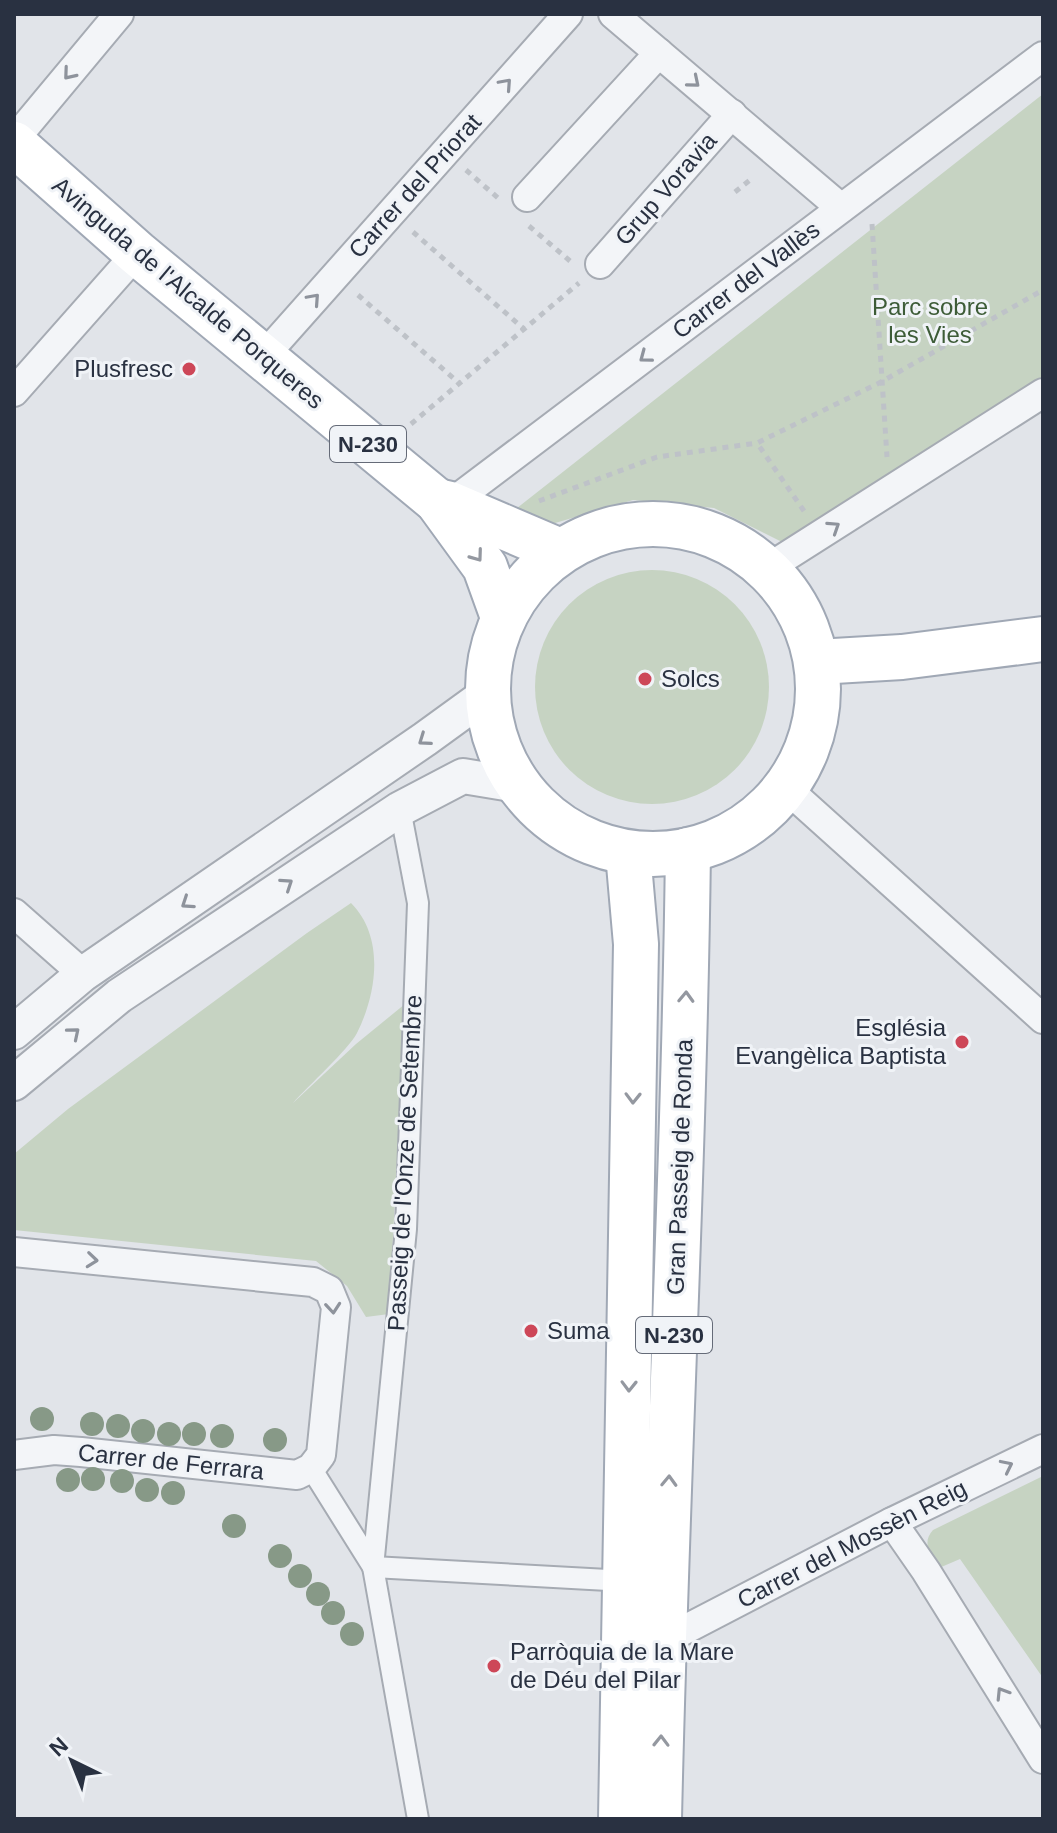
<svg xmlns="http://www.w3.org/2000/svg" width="1057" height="1833" font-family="Helvetica,sans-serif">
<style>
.green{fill:#c6d3c2}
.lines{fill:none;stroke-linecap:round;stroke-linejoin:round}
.pedestrian-casing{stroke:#a6abb3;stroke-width:24}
.minor-casing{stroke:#a6abb3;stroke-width:32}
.tertiary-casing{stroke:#a6abb3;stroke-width:38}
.primary-casing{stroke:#a0a8b5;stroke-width:48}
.path{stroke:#bec2c8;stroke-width:5;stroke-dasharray:6 6;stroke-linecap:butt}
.pedestrian{stroke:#f3f5f8;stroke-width:20}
.minor{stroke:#f3f5f8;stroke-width:28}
.tertiary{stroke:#f3f5f8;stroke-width:34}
.primary{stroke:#fff;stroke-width:44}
.tree{fill:#879987}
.oneway{stroke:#8e939c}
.oneway2{stroke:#9498a0}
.poi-dot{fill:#cd4758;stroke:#f0f3f7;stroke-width:3}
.labels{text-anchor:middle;stroke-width:6;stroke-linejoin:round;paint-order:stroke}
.shield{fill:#f0f3f7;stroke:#656b78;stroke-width:2}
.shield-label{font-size:22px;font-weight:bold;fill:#293141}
.street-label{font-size:24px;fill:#293141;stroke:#f0f3f7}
.park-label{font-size:24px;fill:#3d5c37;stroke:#f0f3f7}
.poi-label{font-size:24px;fill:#293141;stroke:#f0f3f7;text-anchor:start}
</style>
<rect width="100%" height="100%" fill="#e1e4e9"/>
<g class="green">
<polygon points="1043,94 1043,380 784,543 714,508 633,500 545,526 512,512"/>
<circle cx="652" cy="687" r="117"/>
<path d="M351,903C385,937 377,993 357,1033C348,1050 308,1086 293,1103L356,1044L405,1004L389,1314L366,1317L347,1286L316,1261L14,1230V1154L68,1109L307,933Z"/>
<path d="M1043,1476V1678L960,1559L939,1568C931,1555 921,1543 933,1530Z"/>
</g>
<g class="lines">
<g class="pedestrian-casing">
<g id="pedestrian">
<polyline points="400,809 418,903 406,1229 373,1567 418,1819"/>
<polyline points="311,1468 373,1567 626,1581"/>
</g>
</g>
<g class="minor-casing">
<g id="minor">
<polyline points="613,14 841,208"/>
<polyline points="14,140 119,14"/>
<polyline points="527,197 659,53"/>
<polyline points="600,264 732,114"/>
<polyline points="263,357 568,14"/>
<polyline points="14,392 137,253"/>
<polyline points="450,504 1043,56"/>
<polyline points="768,568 1043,393"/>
<polyline points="785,787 1043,1019"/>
<polyline points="14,913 83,974"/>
<polyline points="14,1252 313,1282 329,1290 336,1307 321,1455 311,1468 297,1475 81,1452 54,1450 14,1455"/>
<polyline points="892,1522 926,1571 1043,1759"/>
<polyline points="663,1641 892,1522 1043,1449"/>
</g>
</g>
<g class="tertiary-casing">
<g id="tertiary">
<polyline points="14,1032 83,974 425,739 487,694"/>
<polyline points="14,1083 119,996 400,809 463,776 517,785"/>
</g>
</g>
<g class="primary-casing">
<g id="primary">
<polyline points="14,144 137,253 437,501 485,567 503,617"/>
<polyline points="437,501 450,504 560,551"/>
<circle cx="653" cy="689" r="165"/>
<polyline points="817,662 902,657 1043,639"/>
<polyline points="621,1819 636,944 628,853"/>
<path d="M659,1819C666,1496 684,1173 688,850"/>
</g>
</g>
<g class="path">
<polyline points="466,170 498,198"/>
<polyline points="735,192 750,180"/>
<polyline points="872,224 887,457"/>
<polyline points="529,226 570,261"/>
<polyline points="413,232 524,329"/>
<polyline points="358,295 459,383"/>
<polyline points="411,424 579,283"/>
<polyline points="539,501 657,457 757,443"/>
<polyline points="804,511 757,443 881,382 1043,290"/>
</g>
<use href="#pedestrian" class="pedestrian"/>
<use href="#minor" class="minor"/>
<use href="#tertiary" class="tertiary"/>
<use href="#primary" class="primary"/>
</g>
<g class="tree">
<circle cx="42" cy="1419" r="12"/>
<circle cx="92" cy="1424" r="12"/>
<circle cx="118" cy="1426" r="12"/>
<circle cx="143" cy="1431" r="12"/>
<circle cx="169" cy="1434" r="12"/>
<circle cx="194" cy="1434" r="12"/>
<circle cx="222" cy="1436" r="12"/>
<circle cx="275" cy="1440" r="12"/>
<circle cx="93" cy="1479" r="12"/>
<circle cx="68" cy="1480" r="12"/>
<circle cx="122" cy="1481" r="12"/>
<circle cx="147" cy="1490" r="12"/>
<circle cx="173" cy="1493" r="12"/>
<circle cx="234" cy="1526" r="12"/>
<circle cx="280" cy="1556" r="12"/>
<circle cx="300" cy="1576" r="12"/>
<circle cx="318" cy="1594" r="12"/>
<circle cx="333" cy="1613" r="12"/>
<circle cx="352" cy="1634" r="12"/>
</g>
<defs><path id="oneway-chevron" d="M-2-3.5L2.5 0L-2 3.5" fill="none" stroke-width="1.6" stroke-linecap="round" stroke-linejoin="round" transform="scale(2)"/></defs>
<g class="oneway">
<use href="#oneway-chevron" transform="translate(69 74) rotate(130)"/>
<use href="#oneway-chevron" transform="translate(694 82) rotate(40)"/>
<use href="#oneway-chevron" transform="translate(506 84) rotate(-48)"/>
<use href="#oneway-chevron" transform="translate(314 299) rotate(-48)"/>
<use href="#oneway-chevron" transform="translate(645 357) rotate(143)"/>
<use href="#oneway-chevron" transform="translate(834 527) rotate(-33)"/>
<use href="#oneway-chevron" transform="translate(424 740) rotate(145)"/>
<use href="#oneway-chevron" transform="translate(287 884) rotate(-34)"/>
<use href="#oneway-chevron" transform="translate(187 903) rotate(146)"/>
<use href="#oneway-chevron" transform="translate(74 1033) rotate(-40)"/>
<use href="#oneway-chevron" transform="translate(92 1260) rotate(6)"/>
<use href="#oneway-chevron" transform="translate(333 1308) rotate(85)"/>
<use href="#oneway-chevron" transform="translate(1007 1466) rotate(-26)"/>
<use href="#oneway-chevron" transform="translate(1002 1693) rotate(-122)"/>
</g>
<g class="oneway2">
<use href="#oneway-chevron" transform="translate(477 556) rotate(54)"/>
<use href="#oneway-chevron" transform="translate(686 997) rotate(-88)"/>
<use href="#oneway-chevron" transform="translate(633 1098) rotate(91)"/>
<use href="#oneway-chevron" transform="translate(629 1386) rotate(91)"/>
<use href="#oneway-chevron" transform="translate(669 1481) rotate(-88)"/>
<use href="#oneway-chevron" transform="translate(661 1741) rotate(-89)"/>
</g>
<g class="poi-dot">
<circle cx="189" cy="369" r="8"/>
<circle cx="645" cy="679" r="8"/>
<circle cx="962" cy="1042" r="8"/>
<circle cx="531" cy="1331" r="8"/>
<circle cx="494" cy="1666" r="8"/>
</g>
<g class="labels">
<g class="shield">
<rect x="330" y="426" width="76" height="36" rx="6"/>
<rect x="636" y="1317" width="76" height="36" rx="6"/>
</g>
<g class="shield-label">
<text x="368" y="452">N-230</text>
<text x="674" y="1343">N-230</text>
</g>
<g class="street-label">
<text transform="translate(415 186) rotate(-48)" y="8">Carrer del Priorat</text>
<text transform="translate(666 189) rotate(-49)" y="8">Grup Voravia</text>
<text transform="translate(746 280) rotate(-37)" y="8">Carrer del Vallès</text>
<text transform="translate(188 293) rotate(40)" y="8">Avinguda de l'Alcalde Porqueres</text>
<text transform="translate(405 1163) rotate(-87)" y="8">Passeig de l'Onze de Setembre</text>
<text transform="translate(680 1167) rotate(-88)" y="8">Gran Passeig de Ronda</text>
<text transform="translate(171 1462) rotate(6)" y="8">Carrer de Ferrara</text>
<text transform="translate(852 1544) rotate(-27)" y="8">Carrer del Mossèn Reig</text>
</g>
<g class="park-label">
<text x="930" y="315">Parc sobre<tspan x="930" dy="28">les Vies</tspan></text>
</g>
<g class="poi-label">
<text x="173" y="377" text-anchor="end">Plusfresc</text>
<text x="661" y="687">Solcs</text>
<text x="946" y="1036" text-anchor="end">Església<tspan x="946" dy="28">Evangèlica Baptista</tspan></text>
<text x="547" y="1339">Suma</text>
<text x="510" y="1660">Parròquia de la Mare<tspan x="510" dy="28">de Déu del Pilar</tspan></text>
</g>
</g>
<rect width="1057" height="1833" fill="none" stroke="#293141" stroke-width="32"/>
<g transform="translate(72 1761) rotate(317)" stroke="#f0f3f7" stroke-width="6" paint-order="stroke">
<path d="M0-6L14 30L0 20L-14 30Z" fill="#293141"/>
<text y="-12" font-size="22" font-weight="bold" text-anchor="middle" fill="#293141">N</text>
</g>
</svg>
